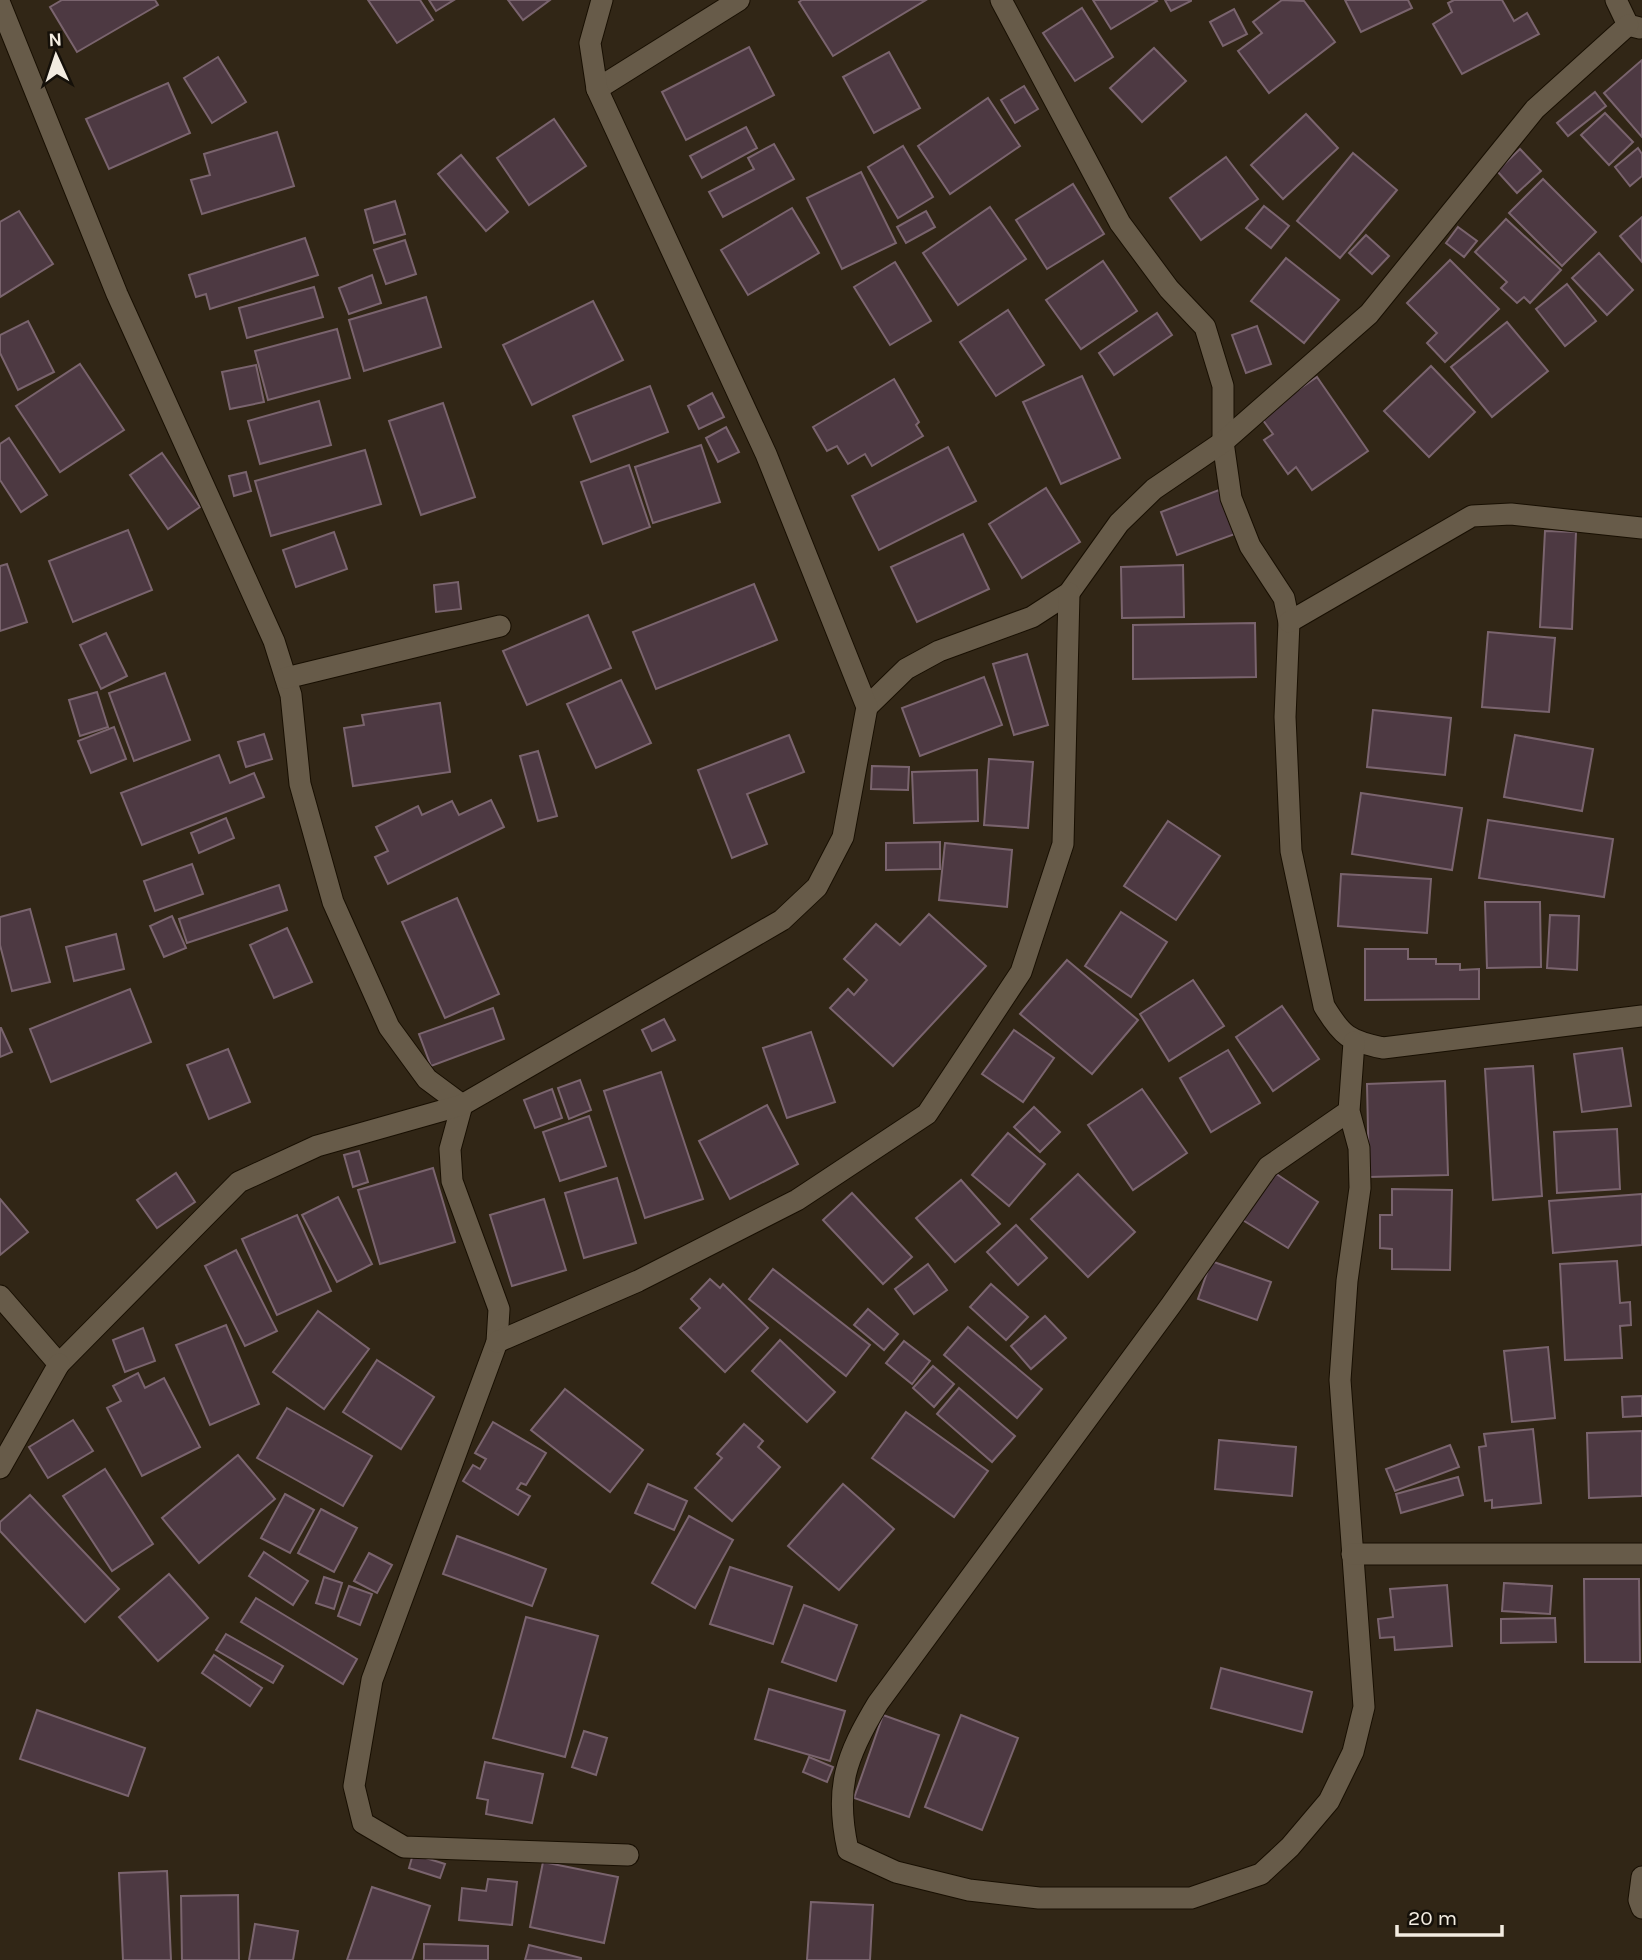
<svg xmlns="http://www.w3.org/2000/svg" width="1642" height="1960" font-family="Karla,sans-serif">
<style>
.building{fill:#4d3942;stroke:#7a646e;stroke-width:2}
.lines{fill:none;stroke-linecap:round;stroke-linejoin:round}
.minor-casing{stroke:#180f02;stroke-width:23}
.minor{stroke:#675b49;stroke-width:21}
</style>
<rect width="100%" height="100%" fill="#312616"/>
<g class="building">
<polygon points="62,0 155,0 158,5 77,52 50,7"/>
<polygon points="368,0 420,0 433,20 397,43"/>
<polygon points="429,0 454,0 436,11"/>
<polygon points="508,0 550,0 523,20"/>
<polygon points="802,0 926,0 833,56 799,2"/>
<polygon points="1093,0 1156,0 1157,1 1111,29"/>
<polygon points="1165,0 1191,0 1191,1 1171,11"/>
<polygon points="1282,0 1304,1 1335,42 1269,93 1238,51 1262,33 1253,22"/>
<polygon points="1345,0 1408,0 1412,8 1361,32"/>
<polygon points="1454,0 1502,0 1514,21 1527,13 1539,34 1462,74 1433,24 1452,12 1448,3"/>
<polygon points="1082,8 1113,57 1075,81 1043,33"/>
<polygon points="1234,9 1247,34 1223,46 1210,22"/>
<polygon points="749,47 774,95 686,140 662,92"/>
<polygon points="1154,48 1186,81 1142,122 1110,88"/>
<polygon points="889,52 920,108 874,133 843,77"/>
<polygon points="218,57 246,102 212,123 184,78"/>
<polygon points="1642,60 1642,137 1604,93"/>
<polygon points="168,83 190,133 109,169 86,119"/>
<polygon points="1024,86 1038,109 1015,123 1001,100"/>
<polygon points="1595,92 1606,106 1568,136 1557,123"/>
<polygon points="988,98 1020,146 950,194 918,146"/>
<polygon points="1605,113 1633,142 1609,165 1581,135"/>
<polygon points="1306,114 1338,148 1283,199 1251,165"/>
<polygon points="554,119 586,166 529,205 497,158"/>
<polygon points="746,127 757,148 702,178 690,156"/>
<polygon points="277,132 294,186 202,214 191,180 210,175 204,154"/>
<polygon points="774,144 794,179 723,217 709,192 754,169 748,158"/>
<polygon points="903,146 933,197 898,218 868,167"/>
<polygon points="1638,148 1642,154 1642,176 1630,186 1615,167"/>
<polygon points="1520,149 1541,171 1517,193 1497,171"/>
<polygon points="1353,153 1397,190 1340,258 1297,221"/>
<polygon points="461,155 508,212 486,231 438,174"/>
<polygon points="1226,157 1258,199 1201,240 1170,198"/>
<polygon points="861,172 896,243 842,269 807,198"/>
<polygon points="1543,179 1596,232 1562,266 1509,213"/>
<polygon points="1073,184 1104,234 1047,269 1016,220"/>
<polygon points="395,201 405,234 374,243 365,210"/>
<polygon points="1264,206 1289,226 1271,248 1246,228"/>
<polygon points="990,207 1026,259 958,305 923,253"/>
<polygon points="792,208 819,253 748,295 721,250"/>
<polygon points="19,211 53,264 0,297 0,222"/>
<polygon points="926,211 935,227 906,243 897,227"/>
<polygon points="1642,217 1642,262 1620,236"/>
<polygon points="1506,219 1561,270 1530,303 1524,297 1517,303 1501,288 1507,282 1475,252"/>
<polygon points="1458,227 1477,241 1464,257 1446,243"/>
<polygon points="1366,235 1389,256 1372,274 1349,253"/>
<polygon points="305,238 318,275 210,309 206,294 196,297 189,275"/>
<polygon points="405,240 416,274 386,284 374,250"/>
<polygon points="1599,253 1633,290 1607,315 1572,278"/>
<polygon points="1286,258 1339,300 1304,343 1251,301"/>
<polygon points="1450,260 1499,309 1445,362 1427,343 1437,333 1407,303"/>
<polygon points="1103,261 1137,311 1081,349 1046,300"/>
<polygon points="895,262 931,321 890,345 854,287"/>
<polygon points="372,275 381,303 349,314 339,288"/>
<polygon points="1567,284 1596,321 1565,346 1536,309"/>
<polygon points="314,287 323,317 247,338 239,308"/>
<polygon points="426,297 441,347 364,371 349,320"/>
<polygon points="593,301 623,360 532,405 503,345"/>
<polygon points="1008,310 1044,365 996,396 960,342"/>
<polygon points="1157,313 1172,335 1114,375 1099,353"/>
<polygon points="28,321 54,372 18,390 0,353 0,335"/>
<polygon points="1507,322 1548,371 1492,417 1451,367"/>
<polygon points="1257,326 1271,364 1246,373 1232,335"/>
<polygon points="337,329 350,378 268,400 255,351"/>
<polygon points="80,364 124,430 60,472 16,406"/>
<polygon points="256,365 264,402 230,409 222,372"/>
<polygon points="1431,366 1475,412 1429,457 1384,411"/>
<polygon points="1082,376 1120,458 1061,484 1023,402"/>
<polygon points="1317,377 1368,451 1312,490 1296,467 1288,474 1264,440 1273,434 1260,416"/>
<polygon points="894,379 919,422 916,425 923,436 872,466 865,454 848,464 837,446 827,451 813,427"/>
<polygon points="650,386 668,432 591,462 573,416"/>
<polygon points="712,393 724,417 699,429 688,406"/>
<polygon points="319,401 331,445 260,464 248,421"/>
<polygon points="443,403 475,497 421,515 389,421"/>
<polygon points="726,427 739,452 718,462 706,438"/>
<polygon points="9,438 47,495 21,512 0,480 0,444"/>
<polygon points="701,445 720,502 653,523 635,467"/>
<polygon points="948,447 976,501 879,550 852,496"/>
<polygon points="365,450 381,504 271,536 255,481"/>
<polygon points="162,453 200,507 168,529 130,475"/>
<polygon points="629,465 650,527 603,544 581,482"/>
<polygon points="246,472 251,491 234,496 229,476"/>
<polygon points="1046,488 1080,542 1022,578 989,524"/>
<polygon points="1219,490 1235,534 1177,555 1161,512"/>
<polygon points="128,530 152,590 73,622 49,561"/>
<polygon points="1545,531 1576,532 1572,629 1540,627"/>
<polygon points="334,532 347,569 296,587 283,550"/>
<polygon points="963,534 989,589 917,622 891,567"/>
<polygon points="7,564 27,622 0,631 0,566"/>
<polygon points="1183,565 1184,617 1122,618 1121,567"/>
<polygon points="458,582 461,609 436,612 434,585"/>
<polygon points="754,584 777,640 656,689 633,632"/>
<polygon points="588,615 611,668 527,705 503,651"/>
<polygon points="1255,623 1256,677 1133,679 1133,625"/>
<polygon points="1488,632 1555,638 1549,712 1482,707"/>
<polygon points="106,633 127,676 101,689 80,645"/>
<polygon points="1027,654 1048,725 1014,735 993,664"/>
<polygon points="165,673 190,740 134,761 109,693"/>
<polygon points="984,677 1002,725 920,756 902,708"/>
<polygon points="621,680 651,743 596,768 567,704"/>
<polygon points="97,692 108,727 80,736 69,700"/>
<polygon points="440,703 450,772 353,786 344,728 364,725 362,715"/>
<polygon points="1373,710 1451,718 1445,775 1367,767"/>
<polygon points="114,727 126,759 91,773 78,741"/>
<polygon points="264,734 272,759 246,767 238,742"/>
<polygon points="789,735 804,772 747,794 767,844 732,858 698,770"/>
<polygon points="1515,735 1593,749 1582,811 1504,797"/>
<polygon points="538,751 557,816 538,821 520,756"/>
<polygon points="219,755 230,783 254,773 264,797 142,845 121,793"/>
<polygon points="989,759 1033,762 1028,828 984,825"/>
<polygon points="872,766 909,767 908,790 871,789"/>
<polygon points="977,770 978,821 914,823 912,772"/>
<polygon points="1361,793 1462,808 1452,870 1352,854"/>
<polygon points="491,800 504,827 388,884 375,857 388,851 376,827 418,806 422,815 452,801 459,815"/>
<polygon points="226,818 234,838 199,853 191,833"/>
<polygon points="1488,820 1613,839 1604,897 1479,878"/>
<polygon points="1168,821 1220,856 1176,920 1124,886"/>
<polygon points="940,842 940,869 886,870 886,843"/>
<polygon points="945,843 1012,850 1007,907 939,900"/>
<polygon points="192,864 203,894 155,911 144,881"/>
<polygon points="1341,874 1431,879 1427,933 1338,926"/>
<polygon points="279,885 287,910 187,943 179,919"/>
<polygon points="457,898 499,994 445,1018 402,922"/>
<polygon points="1485,902 1540,902 1541,967 1487,968"/>
<polygon points="30,909 50,982 12,991 0,945 0,917"/>
<polygon points="1121,912 1167,942 1131,997 1085,966"/>
<polygon points="929,914 986,966 893,1066 830,1008 848,989 854,995 867,980 844,959 876,924 900,945"/>
<polygon points="1550,915 1579,916 1577,970 1547,968"/>
<polygon points="172,916 186,948 164,957 150,926"/>
<polygon points="287,928 312,982 274,998 250,945"/>
<polygon points="116,934 124,969 74,981 66,947"/>
<polygon points="1365,949 1408,949 1408,959 1436,959 1436,964 1460,964 1460,970 1479,969 1479,999 1365,1000"/>
<polygon points="1067,960 1138,1020 1092,1074 1020,1014"/>
<polygon points="1193,980 1224,1026 1169,1061 1140,1014"/>
<polygon points="130,989 151,1042 51,1082 30,1029"/>
<polygon points="1282,1006 1319,1059 1273,1091 1236,1037"/>
<polygon points="493,1008 504,1039 431,1066 419,1034"/>
<polygon points="664,1019 675,1040 652,1051 642,1030"/>
<polygon points="1,1028 12,1052 0,1057 0,1028"/>
<polygon points="1014,1030 1054,1058 1023,1102 982,1074"/>
<polygon points="811,1032 835,1102 787,1118 763,1048"/>
<polygon points="1622,1048 1631,1106 1582,1112 1574,1054"/>
<polygon points="228,1049 250,1102 209,1119 187,1065"/>
<polygon points="1228,1050 1260,1103 1211,1132 1180,1078"/>
<polygon points="1533,1066 1542,1196 1493,1200 1485,1069"/>
<polygon points="661,1072 703,1199 645,1218 604,1091"/>
<polygon points="580,1080 591,1110 569,1119 558,1088"/>
<polygon points="1445,1081 1448,1175 1369,1177 1367,1084"/>
<polygon points="552,1089 562,1118 535,1128 524,1100"/>
<polygon points="1142,1089 1187,1153 1133,1190 1088,1125"/>
<polygon points="767,1105 798,1164 730,1199 699,1141"/>
<polygon points="1034,1107 1060,1132 1040,1152 1014,1127"/>
<polygon points="589,1116 606,1166 560,1181 543,1132"/>
<polygon points="1617,1129 1620,1189 1557,1193 1554,1132"/>
<polygon points="1008,1133 1045,1164 1009,1206 972,1175"/>
<polygon points="359,1151 368,1182 353,1187 344,1155"/>
<polygon points="433,1168 455,1242 380,1264 358,1190"/>
<polygon points="1272,1171 1318,1202 1288,1248 1241,1219"/>
<polygon points="176,1173 195,1202 157,1228 137,1200"/>
<polygon points="1078,1174 1135,1232 1088,1277 1031,1219"/>
<polygon points="617,1178 636,1243 584,1258 565,1193"/>
<polygon points="961,1180 1000,1224 955,1262 916,1218"/>
<polygon points="1392,1189 1452,1190 1450,1270 1392,1269 1392,1249 1380,1248 1380,1215 1392,1215"/>
<polygon points="852,1193 912,1257 883,1284 823,1220"/>
<polygon points="1642,1194 1642,1245 1553,1253 1549,1201"/>
<polygon points="338,1197 372,1264 337,1282 302,1215"/>
<polygon points="0,1199 28,1232 0,1255"/>
<polygon points="544,1199 566,1270 512,1286 490,1215"/>
<polygon points="297,1215 331,1291 277,1315 242,1239"/>
<polygon points="1016,1225 1047,1258 1018,1285 987,1252"/>
<polygon points="236,1250 277,1331 245,1346 205,1266"/>
<polygon points="1211,1261 1271,1282 1257,1320 1198,1299"/>
<polygon points="1617,1261 1620,1303 1630,1302 1631,1325 1620,1326 1622,1358 1565,1360 1560,1264"/>
<polygon points="928,1264 947,1290 914,1314 895,1289"/>
<polygon points="773,1269 870,1345 846,1376 749,1299"/>
<polygon points="710,1279 720,1288 723,1284 768,1328 725,1372 680,1328 700,1308 691,1299"/>
<polygon points="991,1284 1028,1317 1006,1340 970,1307"/>
<polygon points="868,1309 898,1334 884,1350 854,1325"/>
<polygon points="318,1311 369,1349 324,1409 273,1372"/>
<polygon points="1045,1316 1066,1338 1031,1369 1011,1346"/>
<polygon points="226,1325 259,1404 210,1425 176,1345"/>
<polygon points="968,1327 1042,1389 1017,1418 944,1355"/>
<polygon points="143,1328 155,1361 125,1372 113,1340"/>
<polygon points="780,1340 835,1392 807,1422 752,1371"/>
<polygon points="904,1341 930,1361 912,1384 886,1363"/>
<polygon points="1548,1347 1555,1418 1512,1422 1504,1351"/>
<polygon points="377,1360 434,1397 401,1449 343,1412"/>
<polygon points="933,1366 954,1384 934,1407 913,1388"/>
<polygon points="138,1373 145,1388 164,1378 200,1447 142,1476 107,1408 121,1401 113,1386"/>
<polygon points="959,1388 1015,1436 992,1462 937,1414"/>
<polygon points="565,1389 643,1450 610,1492 531,1430"/>
<polygon points="1642,1396 1642,1416 1623,1417 1622,1397"/>
<polygon points="287,1408 372,1456 343,1506 257,1458"/>
<polygon points="906,1412 988,1471 954,1517 872,1458"/>
<polygon points="73,1420 93,1451 48,1478 29,1447"/>
<polygon points="493,1422 546,1453 526,1485 521,1483 517,1489 530,1496 518,1515 463,1481 473,1465 480,1469 486,1459 475,1453"/>
<polygon points="744,1424 763,1441 758,1447 780,1467 732,1521 695,1488 722,1458 717,1454"/>
<polygon points="1533,1429 1541,1503 1492,1508 1492,1500 1485,1501 1479,1447 1486,1446 1484,1434"/>
<polygon points="1642,1431 1642,1496 1589,1498 1587,1433"/>
<polygon points="1219,1440 1296,1447 1292,1496 1215,1489"/>
<polygon points="1450,1445 1459,1467 1395,1491 1386,1469"/>
<polygon points="238,1455 275,1499 199,1563 162,1518"/>
<polygon points="105,1469 153,1544 112,1571 63,1496"/>
<polygon points="1458,1477 1463,1495 1401,1513 1396,1494"/>
<polygon points="648,1484 687,1501 674,1530 635,1513"/>
<polygon points="843,1484 894,1529 839,1590 788,1546"/>
<polygon points="285,1494 314,1510 290,1553 261,1538"/>
<polygon points="30,1495 119,1589 85,1622 0,1531 0,1522"/>
<polygon points="321,1509 357,1528 334,1572 298,1553"/>
<polygon points="689,1516 733,1540 695,1608 652,1583"/>
<polygon points="457,1536 546,1569 532,1606 443,1574"/>
<polygon points="264,1552 308,1581 293,1605 249,1576"/>
<polygon points="369,1553 392,1565 377,1593 354,1581"/>
<polygon points="730,1567 792,1587 773,1644 710,1624"/>
<polygon points="169,1574 208,1618 158,1661 119,1617"/>
<polygon points="324,1577 342,1583 334,1609 316,1603"/>
<polygon points="1584,1579 1639,1579 1640,1662 1585,1662"/>
<polygon points="1504,1583 1552,1586 1550,1614 1502,1611"/>
<polygon points="1447,1585 1452,1646 1395,1650 1394,1637 1380,1638 1378,1619 1393,1617 1390,1589"/>
<polygon points="349,1586 372,1594 360,1625 338,1616"/>
<polygon points="256,1598 357,1659 343,1684 241,1622"/>
<polygon points="804,1605 857,1625 836,1681 782,1662"/>
<polygon points="526,1617 598,1636 565,1757 493,1738"/>
<polygon points="1555,1618 1556,1642 1501,1643 1501,1619"/>
<polygon points="226,1634 283,1666 273,1683 216,1650"/>
<polygon points="214,1655 262,1688 250,1706 202,1673"/>
<polygon points="1221,1668 1312,1692 1302,1732 1211,1708"/>
<polygon points="769,1689 845,1711 830,1761 755,1739"/>
<polygon points="37,1710 145,1748 128,1796 20,1759"/>
<polygon points="883,1715 939,1735 909,1817 854,1798"/>
<polygon points="961,1715 1018,1738 982,1830 925,1807"/>
<polygon points="584,1731 607,1738 596,1775 572,1767"/>
<polygon points="809,1757 833,1767 827,1782 803,1772"/>
<polygon points="485,1762 543,1774 532,1823 486,1814 488,1800 477,1798"/>
<polygon points="413,1854 445,1864 440,1878 409,1868"/>
<polygon points="543,1862 618,1877 604,1943 530,1927"/>
<polygon points="167,1871 171,1960 123,1960 119,1873"/>
<polygon points="488,1879 517,1882 512,1925 459,1920 462,1888 486,1891"/>
<polygon points="372,1887 430,1906 412,1960 347,1960"/>
<polygon points="238,1895 239,1960 182,1960 181,1896"/>
<polygon points="811,1902 873,1905 870,1960 807,1960"/>
<polygon points="255,1924 298,1931 293,1960 249,1960"/>
<polygon points="424,1944 488,1946 488,1960 424,1960"/>
<polygon points="529,1945 581,1958 581,1960 525,1960"/>
</g>
<g class="lines">
<g class="minor-casing">
<g id="minor">
<path d="M1001,0L1120,223L1169,289L1205,327L1223,386V442L1231,498L1250,546L1284,598L1289,622L1285,717L1291,851L1324,1006C1342,1036 1349,1041 1383,1048L1642,1016"/>
<polyline points="1616,0 1628,25 1640,28"/>
<polyline points="0,4 117,294 274,641 291,695 300,784 333,902 389,1027 427,1079 462,1105"/>
<polyline points="597,89 739,0"/>
<polyline points="1289,622 1472,516 1511,514 1642,528"/>
<polyline points="286,678 500,626"/>
<polyline points="867,707 906,669 939,651 1032,617 1069,593 1119,523 1154,489 1223,442 1369,314 1535,109 1628,25"/>
<polyline points="462,1105 450,1149 452,1181 499,1309 497,1342 372,1680 354,1786 363,1823 404,1847 628,1855"/>
<path d="M1349,1111L1268,1167L1171,1305L878,1703C846,1756 834,1788 848,1850L896,1872L969,1890L1039,1898H1191L1261,1874L1290,1847L1329,1801L1353,1752L1364,1707L1340,1380L1347,1281L1360,1188L1359,1148L1349,1111L1354,1042"/>
<polyline points="0,1296 59,1364 239,1182 317,1146 462,1105 782,920 817,887 843,837 867,707 766,454 597,89 590,43 602,0"/>
<polyline points="497,1342 638,1281 797,1200 927,1114 1021,972 1063,844 1069,593"/>
<polyline points="0,1468 59,1364"/>
<polyline points="1352,1554 1642,1554"/>
<polyline points="1642,1877 1639,1900 1642,1908"/>
</g>
</g>
<use href="#minor" class="minor"/>
</g>
<g transform="translate(56 56) rotate(357)" stroke="#151009" stroke-width="5" paint-order="stroke">
<path d="M0-5L12 26L0 18L-12 26Z" fill="#f3ece1"/>
<text y="-10" font-size="19" font-weight="bold" text-anchor="middle" fill="#f3ece1">N</text>
</g>
<path d="M1397 1925v10h105v-10" fill="none" stroke="#f3ece1" stroke-width="3.5"/>
<text x="1408" y="1925" font-size="21" fill="#f3ece1" stroke="#151009" stroke-width="5" paint-order="stroke">20 m</text>
</svg>
